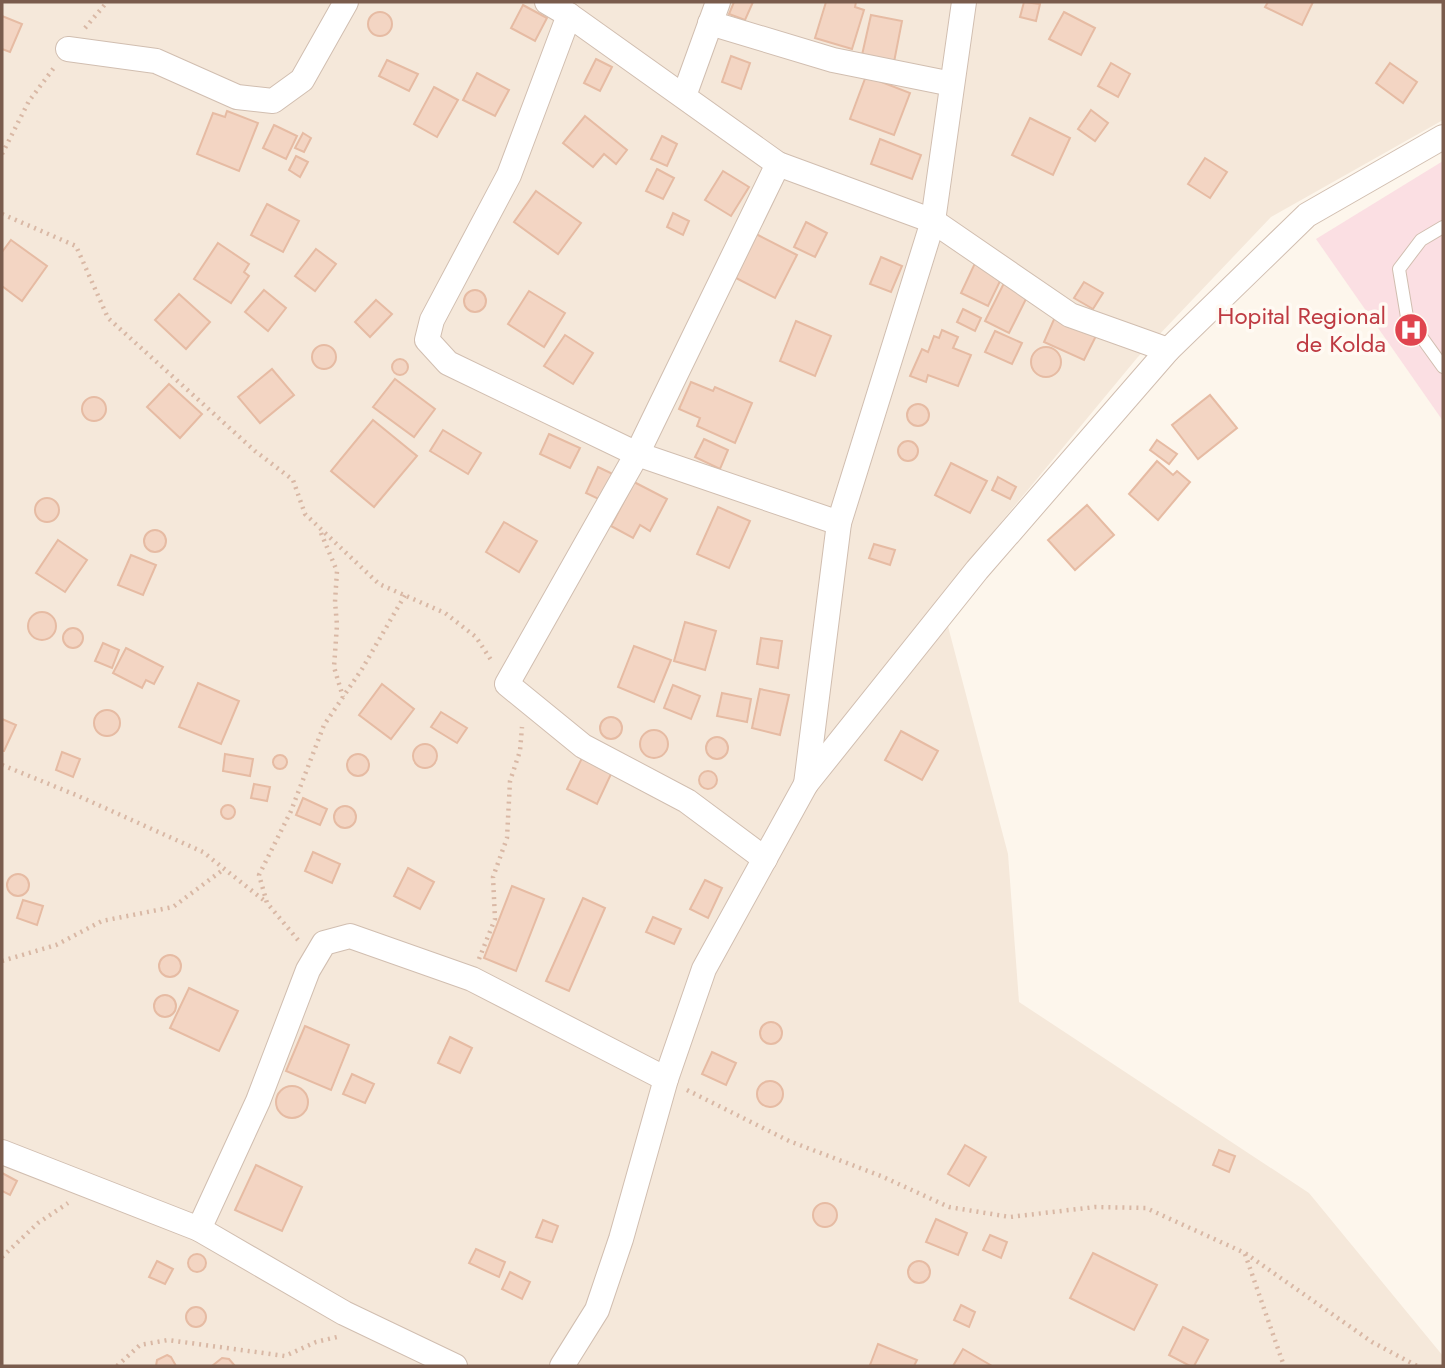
<svg xmlns="http://www.w3.org/2000/svg" width="1445" height="1368" font-family="Jost,sans-serif">
<style>
.residential{fill:#f5e8da}
.medical{fill:#fbdfe3}
.building{fill:#f3d5c3;stroke:#e6bba3;stroke-width:2}
.lines{fill:none;stroke-linecap:round;stroke-linejoin:round}
.lane-casing{stroke:#d1beb0;stroke-width:14}
.street-casing{stroke:#d1beb0;stroke-width:26}
.path{stroke:#d9b8a5;stroke-width:4.5;stroke-dasharray:2 5;stroke-linecap:butt}
.lane{stroke:#fff;stroke-width:12}
.street{stroke:#fff;stroke-width:24}
.labels{text-anchor:middle;stroke-width:7;stroke-linejoin:round;paint-order:stroke}
.health-label{font-size:24px;fill:#be3a42;stroke:#fffaf3;text-anchor:end}
</style>
<rect width="100%" height="100%" fill="#fdf6ec"/>
<polygon class="residential" points="2,2 1443,2 1443,120 1271,217 1137,358 940,596 1008,854 1019,1002 1309,1193 1443,1356 1443,1366 2,1366"/>
<polygon class="medical" points="1443,161 1443,421 1316,239"/>
<g class="building">
<polygon points="734,2 753,2 745,20 729,14"/>
<polygon points="826,2 856,2 855,7 864,10 852,49 815,38"/>
<polygon points="1024,2 1040,4 1036,21 1020,17"/>
<polygon points="1268,2 1313,2 1302,25 1265,7"/>
<polygon points="523,5 547,18 535,41 511,28"/>
<polygon points="1064,12 1095,28 1081,55 1049,39"/>
<circle cx="380" cy="24" r="12"/>
<polygon points="871,15 902,21 894,62 862,55"/>
<polygon points="2,16 22,24 10,52 2,49"/>
<polygon points="731,56 750,63 741,89 722,82"/>
<polygon points="596,59 612,67 600,91 584,83"/>
<polygon points="387,60 418,74 409,91 379,76"/>
<polygon points="1111,63 1130,74 1118,97 1098,86"/>
<polygon points="1390,63 1417,82 1403,103 1376,83"/>
<polygon points="477,73 509,90 495,116 463,100"/>
<polygon points="866,76 910,93 894,135 850,119"/>
<polygon points="434,87 458,100 437,137 414,124"/>
<polygon points="1091,110 1108,123 1095,141 1078,129"/>
<polygon points="227,111 258,123 239,171 197,154 213,113 225,117"/>
<polygon points="585,116 627,150 616,164 604,154 593,167 563,143"/>
<polygon points="1030,118 1070,138 1053,175 1012,155"/>
<polygon points="274,125 297,136 286,159 263,148"/>
<polygon points="303,133 311,138 304,152 295,148"/>
<polygon points="662,136 677,144 667,166 651,159"/>
<polygon points="880,139 921,155 912,179 871,164"/>
<polygon points="296,156 308,162 300,177 289,170"/>
<polygon points="1205,158 1227,172 1210,198 1188,184"/>
<polygon points="657,169 674,178 663,199 646,191"/>
<polygon points="723,171 749,187 731,216 705,200"/>
<polygon points="536,191 581,223 558,254 514,222"/>
<polygon points="267,204 299,221 283,252 251,235"/>
<polygon points="673,213 689,221 683,235 667,227"/>
<polygon points="806,222 827,233 815,257 794,247"/>
<polygon points="756,234 797,255 775,298 734,277"/>
<polygon points="11,240 47,266 22,301 2,286 2,252"/>
<polygon points="218,243 249,264 244,272 249,276 231,303 194,279"/>
<polygon points="316,249 336,264 315,291 295,276"/>
<polygon points="881,257 902,266 891,292 870,284"/>
<polygon points="976,261 1003,275 988,306 961,293"/>
<polygon points="1005,281 1029,293 1009,333 985,321"/>
<polygon points="1084,282 1103,293 1093,309 1074,298"/>
<circle cx="475" cy="301" r="11"/>
<polygon points="264,290 286,308 268,331 245,312"/>
<polygon points="529,291 565,313 544,347 508,324"/>
<polygon points="179,294 210,322 186,349 155,320"/>
<polygon points="376,300 392,314 370,337 355,322"/>
<polygon points="963,309 981,318 975,331 957,322"/>
<polygon points="1055,317 1096,336 1084,360 1044,342"/>
<polygon points="796,321 831,336 815,376 780,361"/>
<polygon points="942,330 958,337 953,348 971,355 958,386 928,375 926,382 910,376 922,349 928,352 934,336 939,338"/>
<polygon points="995,331 1022,343 1012,364 985,352"/>
<polygon points="565,335 593,353 573,384 544,366"/>
<circle cx="324" cy="357" r="12"/>
<circle cx="1046" cy="362" r="15"/>
<circle cx="400" cy="367" r="8"/>
<polygon points="272,369 294,395 260,423 238,397"/>
<polygon points="395,379 435,409 414,437 373,407"/>
<polygon points="691,382 713,391 715,387 752,403 735,443 697,426 700,418 679,409"/>
<polygon points="169,384 202,414 180,438 147,407"/>
<polygon points="1210,395 1237,428 1198,459 1172,425"/>
<circle cx="94" cy="409" r="12"/>
<circle cx="918" cy="415" r="11"/>
<polygon points="373,420 417,456 374,507 331,471"/>
<polygon points="443,430 481,453 468,474 430,451"/>
<polygon points="549,434 580,448 570,468 540,454"/>
<polygon points="704,439 728,450 720,469 695,457"/>
<polygon points="1157,440 1177,454 1169,464 1150,450"/>
<circle cx="908" cy="451" r="10"/>
<polygon points="1157,461 1173,475 1177,471 1190,482 1158,520 1129,494"/>
<polygon points="951,463 987,481 970,513 935,495"/>
<polygon points="598,467 617,476 605,502 586,493"/>
<polygon points="998,477 1016,487 1010,499 992,490"/>
<polygon points="634,482 667,499 650,531 640,525 633,538 611,526"/>
<circle cx="47" cy="510" r="12"/>
<polygon points="1087,505 1114,535 1075,570 1048,540"/>
<polygon points="718,507 750,521 729,568 697,554"/>
<polygon points="504,522 537,541 519,572 486,552"/>
<circle cx="155" cy="541" r="11"/>
<polygon points="58,540 87,560 65,592 36,573"/>
<polygon points="874,544 895,550 890,565 869,558"/>
<polygon points="131,555 156,565 143,595 118,585"/>
<circle cx="42" cy="626" r="14"/>
<polygon points="685,622 716,631 705,670 674,661"/>
<circle cx="73" cy="638" r="10"/>
<polygon points="761,638 782,641 778,668 757,664"/>
<polygon points="103,643 119,650 112,668 95,661"/>
<polygon points="634,646 671,660 654,702 618,687"/>
<polygon points="126,648 163,667 154,684 146,680 142,688 113,673"/>
<polygon points="198,683 239,701 221,744 179,727"/>
<polygon points="382,684 414,709 391,739 359,715"/>
<polygon points="673,685 700,696 691,719 664,708"/>
<polygon points="760,689 789,695 780,735 752,728"/>
<polygon points="722,693 751,699 747,722 717,716"/>
<circle cx="107" cy="723" r="13"/>
<polygon points="441,712 467,728 457,743 431,727"/>
<circle cx="611" cy="728" r="11"/>
<polygon points="2,719 16,725 4,751 2,751"/>
<circle cx="654" cy="744" r="14"/>
<polygon points="901,731 938,751 922,780 885,760"/>
<circle cx="717" cy="748" r="11"/>
<circle cx="425" cy="756" r="12"/>
<polygon points="62,752 80,759 73,777 56,770"/>
<polygon points="225,754 253,759 250,776 223,771"/>
<circle cx="358" cy="765" r="11"/>
<circle cx="280" cy="762" r="7"/>
<polygon points="582,758 612,772 597,804 567,789"/>
<circle cx="708" cy="780" r="9"/>
<polygon points="254,784 270,787 267,801 251,798"/>
<polygon points="303,798 327,809 320,825 296,815"/>
<circle cx="228" cy="812" r="7"/>
<circle cx="345" cy="817" r="11"/>
<polygon points="313,852 340,864 332,883 305,871"/>
<polygon points="408,868 434,882 420,909 394,896"/>
<circle cx="18" cy="885" r="11"/>
<polygon points="705,880 722,888 708,918 690,909"/>
<polygon points="512,886 544,899 516,971 484,958"/>
<polygon points="583,898 605,908 569,991 546,981"/>
<polygon points="23,900 43,906 37,925 17,918"/>
<polygon points="653,917 681,929 674,944 646,932"/>
<circle cx="170" cy="966" r="11"/>
<polygon points="189,988 238,1011 219,1051 170,1028"/>
<circle cx="165" cy="1006" r="11"/>
<circle cx="771" cy="1033" r="11"/>
<polygon points="305,1026 349,1045 331,1090 286,1071"/>
<polygon points="450,1037 472,1048 460,1073 438,1063"/>
<polygon points="712,1052 736,1063 726,1085 702,1074"/>
<polygon points="352,1074 374,1084 365,1103 343,1094"/>
<circle cx="770" cy="1094" r="13"/>
<circle cx="292" cy="1102" r="16"/>
<polygon points="965,1145 986,1157 969,1186 948,1174"/>
<polygon points="1219,1150 1235,1156 1229,1172 1213,1165"/>
<polygon points="256,1165 302,1187 282,1231 235,1210"/>
<polygon points="2,1173 17,1181 10,1195 2,1191"/>
<circle cx="825" cy="1215" r="12"/>
<polygon points="936,1219 967,1233 958,1255 926,1242"/>
<polygon points="543,1220 558,1226 552,1242 536,1237"/>
<polygon points="990,1235 1007,1242 1001,1258 983,1250"/>
<polygon points="476,1249 505,1262 499,1277 469,1263"/>
<polygon points="1093,1253 1157,1285 1134,1330 1070,1298"/>
<circle cx="197" cy="1263" r="9"/>
<circle cx="919" cy="1272" r="11"/>
<polygon points="157,1261 173,1269 165,1284 149,1277"/>
<polygon points="510,1272 530,1282 522,1299 502,1289"/>
<polygon points="961,1305 975,1312 969,1327 954,1320"/>
<circle cx="196" cy="1317" r="10"/>
<polygon points="1183,1327 1208,1340 1194,1366 1190,1366 1169,1355"/>
<polygon points="878,1344 917,1360 914,1366 870,1365"/>
<polygon points="963,1349 992,1366 953,1366"/>
<polygon points="167,1355 171,1357 176,1366 156,1366 157,1360"/>
<polygon points="222,1358 229,1359 235,1366 212,1366"/>
</g>
<g class="lines">
<g class="lane-casing">
<polyline id="lane" points="1443,227 1421,240 1399,269 1407,317 1443,367"/>
</g>
<g class="street-casing">
<g id="street">
<polyline points="547,2 569,15 778,164 933,221 1070,315 1168,350"/>
<polyline points="569,15 509,175 432,320 427,340 448,363 637,454 839,523"/>
<polyline points="710,23 833,60 952,84"/>
<polyline points="68,49 156,61 237,97 273,101 302,80 346,2"/>
<polyline points="684,96 718,2"/>
<polyline points="806,784 839,523 933,221 964,2"/>
<polyline points="765,859 687,801 583,746 507,684 637,454 778,164"/>
<polyline points="2,1152 199,1229 344,1313 455,1366"/>
<polyline points="199,1229 258,1101 308,970 324,943 350,936 472,979 666,1079"/>
<polyline points="562,1366 597,1310 621,1239 666,1079 704,969 806,784 977,570 1168,350 1307,215 1443,137"/>
</g>
</g>
<g class="path">
<polyline points="85,28 107,2"/>
<polyline points="2,154 29,101 56,65"/>
<polyline points="2,214 76,246 108,318 255,451 293,480 305,514 379,584 445,613 476,637 493,663"/>
<polyline points="321,533 337,571 335,602 337,625 334,667 343,697"/>
<polyline points="2,765 76,795 203,852 266,902"/>
<polyline points="298,940 267,903 259,875 291,811 324,725 362,669 405,595"/>
<polyline points="479,959 495,919 493,877 507,838 510,781 520,751 522,727"/>
<polyline points="2,961 56,945 102,921 173,907 224,869"/>
<polyline points="687,1090 789,1141 881,1176 949,1207 1010,1217 1095,1207 1146,1208 1245,1253 1372,1342 1417,1366"/>
<polyline points="1245,1254 1284,1366"/>
<polyline points="2,1257 38,1223 68,1203"/>
<polyline points="117,1366 140,1345 168,1340 285,1356 316,1342 337,1337"/>
</g>
<use href="#lane" class="lane"/>
<use href="#street" class="street"/>
</g>
<defs>
<g id="hospital-disc" transform="scale(1.75)"><circle r="9.5" fill="#e0444e" stroke="#fffaf3"/><path d="M-5-5h3v3.5h4V-5h3V5h-3V1.5h-4V5h-3Z" fill="#fff"/></g>
</defs>
<g fill-rule="evenodd">
<use href="#hospital-disc" x="1411" y="330"/>
</g>
<g class="labels">
<g class="health-label">
<text x="1386" y="324">Hopital Regional<tspan x="1386" dy="28">de Kolda</tspan></text>
</g>
</g>
<rect width="1445" height="1368" fill="none" stroke="#7a5c4d" stroke-width="7"/>
</svg>
